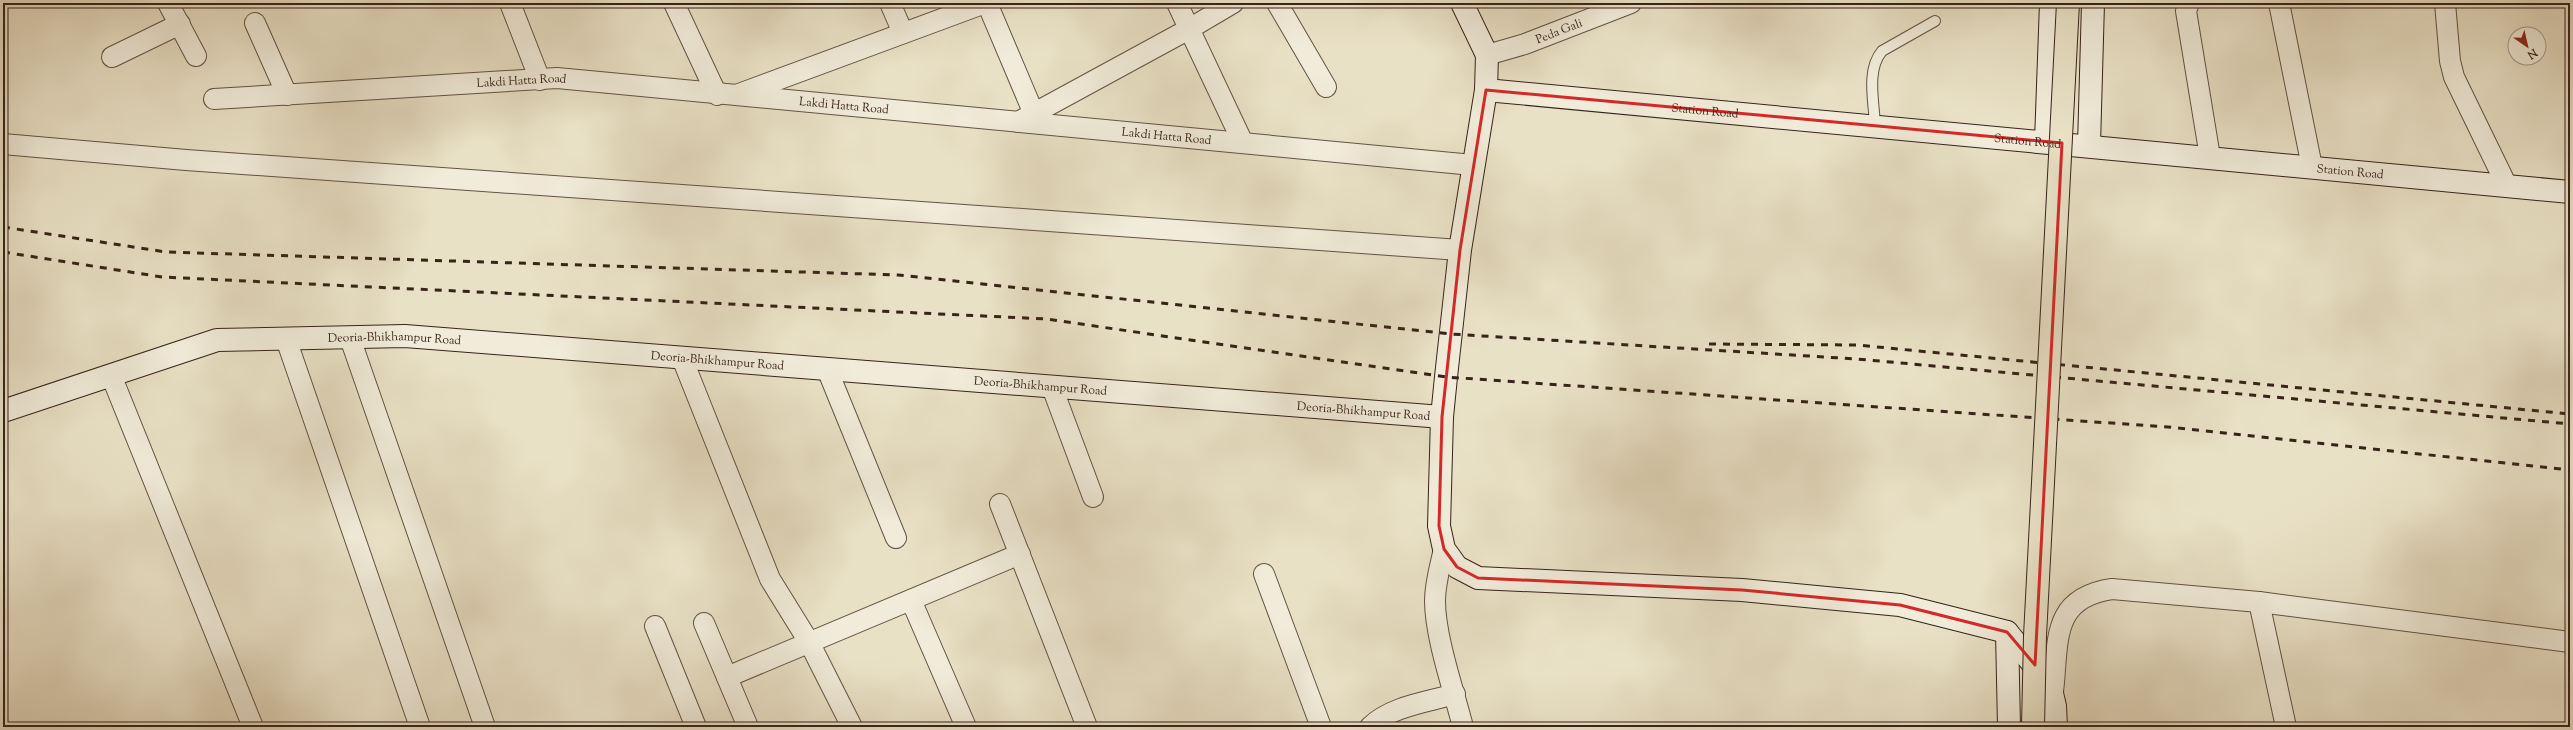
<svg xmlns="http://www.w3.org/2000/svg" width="2573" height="730" font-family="'Sorts Mill Goudy',serif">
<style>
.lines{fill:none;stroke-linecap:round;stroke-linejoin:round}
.lane-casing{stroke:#645244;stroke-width:12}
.street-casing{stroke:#645244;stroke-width:22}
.secondary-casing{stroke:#382219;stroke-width:24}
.lane{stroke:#f1ecda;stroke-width:10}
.street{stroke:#f1ecda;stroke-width:20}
.secondary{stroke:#f1ecda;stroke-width:22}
.rail{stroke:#382219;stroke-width:3;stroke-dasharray:7 7;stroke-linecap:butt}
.primary-bridge-casing{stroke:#382219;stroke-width:24;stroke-linecap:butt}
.primary-bridge{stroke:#e9e1c6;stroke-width:22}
.marked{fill:none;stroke:#d62828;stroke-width:3;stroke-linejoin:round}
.labels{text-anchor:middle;stroke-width:4;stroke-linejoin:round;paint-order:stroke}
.street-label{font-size:12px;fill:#382219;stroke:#f1ecda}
</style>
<rect width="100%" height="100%" fill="#e9e1c6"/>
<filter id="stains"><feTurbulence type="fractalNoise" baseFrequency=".005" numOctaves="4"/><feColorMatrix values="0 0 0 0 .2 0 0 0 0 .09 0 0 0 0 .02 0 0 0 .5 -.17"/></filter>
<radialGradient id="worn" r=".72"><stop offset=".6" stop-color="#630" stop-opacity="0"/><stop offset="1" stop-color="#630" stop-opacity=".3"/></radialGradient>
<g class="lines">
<g class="lane-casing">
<path id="lane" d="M1875,125C1874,102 1866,70 1882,51L1935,21"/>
</g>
<g class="street-casing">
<g id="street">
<polyline points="168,3 196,56"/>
<polyline points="510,3 540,80"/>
<polyline points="674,3 717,95"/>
<polyline points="890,3 903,33"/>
<polyline points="987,3 1034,114"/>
<polyline points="1177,3 1243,143"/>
<polyline points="1277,3 1326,87"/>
<polyline points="2189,3 2186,11 2210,157"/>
<polyline points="2279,3 2312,167"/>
<polyline points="2445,3 2450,61 2454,77 2507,186"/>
<polyline points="255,23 287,95"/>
<path id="s1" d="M1487,55L1525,44L1631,3"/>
<polyline points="112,57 180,24"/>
<polyline points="739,94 985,3"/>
<path id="s2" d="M214,99L557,78L1473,165"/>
<polyline points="1018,122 1189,29 1233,3"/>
<polyline points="3,144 186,160 1460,250"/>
<polyline points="350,338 485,727"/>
<polyline points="286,339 420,727"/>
<polyline points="682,358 770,579 809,642 852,727"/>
<polyline points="827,369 896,538"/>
<polyline points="111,375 253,727"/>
<polyline points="1052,387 1093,497"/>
<polyline points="1000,504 1087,727"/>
<path d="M1444,549C1440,567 1435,583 1435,601C1435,637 1454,691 1463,727"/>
<polyline points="1264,574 1321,727"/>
<polyline points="911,600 966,727"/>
<polyline points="2259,602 2286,727"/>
<polyline points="704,623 748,727"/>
<polyline points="655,626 696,727"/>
<polyline points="727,677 1020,554"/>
<path d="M2053,692C2059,642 2050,598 2112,589L2259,602L2570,642"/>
<path d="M1370,727C1391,706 1428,702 1455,694"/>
</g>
</g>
<g class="secondary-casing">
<g id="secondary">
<polyline points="1462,3 1487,55 1486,90 1460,250 1446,377 1442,417 1439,526 1444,549 1457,567 1478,578 1742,590 1900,605 2007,632 2050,685 2055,706 2056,727"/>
<path id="s3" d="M1486,90L2570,192"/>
<polyline points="2046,141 2051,3"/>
<polyline points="2089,145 2093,3"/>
<path id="s4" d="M3,411L217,340L405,336L1442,417"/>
<polyline points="2007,632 2009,727"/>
</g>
</g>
<use href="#lane" class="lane"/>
<use href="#street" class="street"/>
<use href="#secondary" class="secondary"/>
<g class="rail">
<polyline points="3,227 166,252 898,275 1451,334 1857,359 2570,424"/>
<polyline points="3,252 162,277 1046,319 1446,377 2168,427 2570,470"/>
<polyline points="1709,344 1857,345 2570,414"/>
</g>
<g class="primary-bridge-casing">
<polyline id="primary-bridge" points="2033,727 2035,636 2068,3"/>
</g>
<use href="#primary-bridge" class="primary-bridge"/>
</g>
<path class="marked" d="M1486,90L2062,143L2035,665L2007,632L1900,605L1742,590L1478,578L1457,567L1444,549L1439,526L1442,417L1460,250Z"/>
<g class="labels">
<g class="street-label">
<text dy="4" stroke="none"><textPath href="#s1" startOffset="76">Peda Gali</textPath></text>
<text dy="4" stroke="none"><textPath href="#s2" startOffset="308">Lakdi Hatta Road</textPath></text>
<text dy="4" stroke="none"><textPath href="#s2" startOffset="632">Lakdi Hatta Road</textPath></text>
<text dy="4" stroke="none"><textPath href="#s3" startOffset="220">Station Road</textPath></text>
<text dy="4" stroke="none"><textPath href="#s2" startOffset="956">Lakdi Hatta Road</textPath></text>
<text dy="4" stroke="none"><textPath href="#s3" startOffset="544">Station Road</textPath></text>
<text dy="4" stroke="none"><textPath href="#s3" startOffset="868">Station Road</textPath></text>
<text dy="4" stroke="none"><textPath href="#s4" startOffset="403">Deoria-Bhikhampur Road</textPath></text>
<text dy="4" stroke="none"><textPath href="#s4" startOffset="727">Deoria-Bhikhampur Road</textPath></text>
<text dy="4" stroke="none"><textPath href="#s4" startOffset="1051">Deoria-Bhikhampur Road</textPath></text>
<text dy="4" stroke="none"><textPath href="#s4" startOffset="1375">Deoria-Bhikhampur Road</textPath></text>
</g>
</g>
<rect width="2573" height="730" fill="none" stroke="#e9e1c6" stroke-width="16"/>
<rect x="4" y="4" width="2565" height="722" fill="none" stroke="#382219" stroke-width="2"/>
<rect x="8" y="8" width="2557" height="714" fill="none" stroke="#382219"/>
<g transform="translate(2527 46) rotate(146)"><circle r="19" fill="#f1ecda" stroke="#a79b8d"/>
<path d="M0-3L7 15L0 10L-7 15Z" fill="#8f2418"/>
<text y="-6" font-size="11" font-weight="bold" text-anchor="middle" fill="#382219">N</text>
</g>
<rect width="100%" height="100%" filter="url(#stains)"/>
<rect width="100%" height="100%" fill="url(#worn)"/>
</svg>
